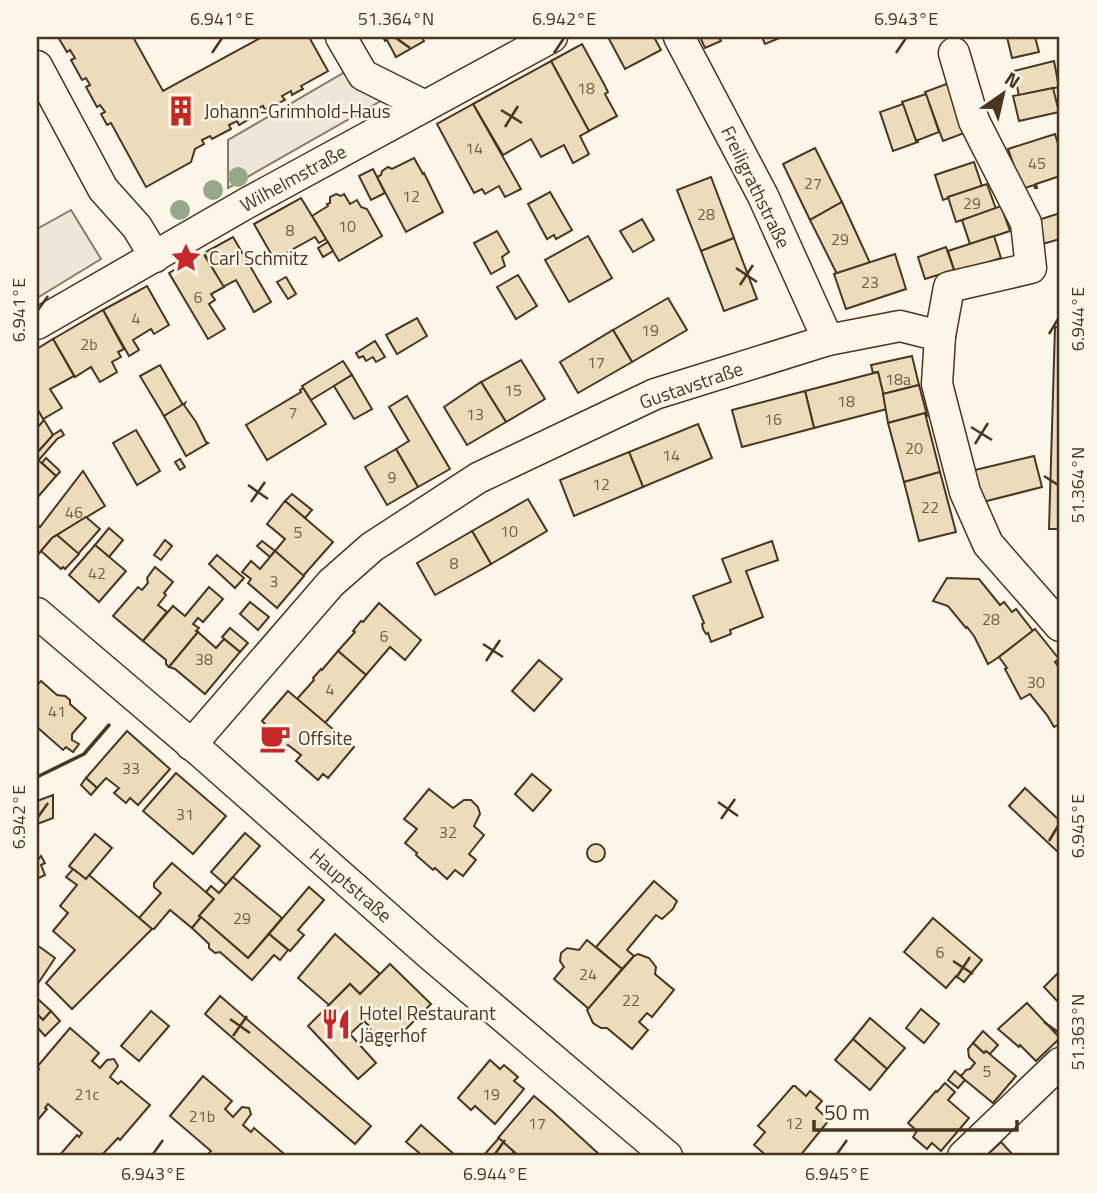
<svg xmlns="http://www.w3.org/2000/svg" width="1097" height="1193" font-family="'Titillium Web',sans-serif">
<style>
.parking{fill:#ede7d9;stroke:#887966;stroke-width:2}
.building{fill:#ecdcbc;stroke:#4a3520;stroke-width:2}
.lines{fill:none;stroke-linecap:round;stroke-linejoin:round}
.minor-casing{stroke:#4a3520;stroke-width:33}
.minor{stroke:#fbf6e9;stroke-width:30}
.wall{stroke:#4a3520;stroke-width:3.5}
.tree{fill:#96a887}
.ticks{fill:none;stroke:#4a3520;stroke-width:2.5}
.labels{text-anchor:middle;stroke-width:5;stroke-linejoin:round;paint-order:stroke}
.number-label{font-size:16px;fill:#725f47}
.poi-label{font-size:19px;fill:#4a3520;stroke:#fbf6e9;text-anchor:start}
.street-label{font-size:19px;fill:#4a3520;stroke:#fbf6e9}
.neatline{fill:none;stroke:#4a3520;stroke-width:2.5}
.ticks-label{font-size:18px;text-anchor:middle;fill:#4a3520}
</style>
<rect width="100%" height="100%" fill="#fbf6e9"/>
<g class="parking">
<polygon points="345,72 386,98 228,188 228,140"/>
<polygon points="71,210 101,259 37,298 37,229"/>
</g>
<g class="building">
<polygon points="58,37 133,37 163,91 262,37 309,37 328,71 301,86 303,89 292,95 291,91 282,96 285,100 265,110 263,106 256,110 258,114 239,125 237,121 229,125 231,129 212,139 210,136 202,140 204,144 195,149 191,162 146,187 111,123 107,125 101,114 105,112 100,105 97,107 86,87 90,85 86,78 82,80 71,60 75,58 70,50 67,52"/>
<polygon points="383,37 422,37 424,41 396,57 387,40 385,41"/>
<polygon points="608,37 654,37 661,50 625,69"/>
<polygon points="700,37 719,37 721,41 705,48"/>
<polygon points="762,37 782,37 765,44"/>
<polygon points="1007,37 1035,37 1039,52 1012,58"/>
<polygon points="582,44 604,84 608,92 605,94 617,116 589,131 551,61"/>
<polygon points="551,61 589,131 580,136 589,154 573,163 564,145 541,157 531,139 503,155 473,104"/>
<polygon points="1054,61 1059,87 1019,96 1014,71"/>
<polygon points="949,83 967,132 943,141 925,92"/>
<polygon points="1053,88 1059,112 1019,121 1013,96"/>
<polygon points="926,94 939,132 916,141 902,102"/>
<polygon points="473,104 521,189 505,197 499,186 485,194 482,189 474,193 437,124"/>
<polygon points="903,104 916,141 917,140 918,142 893,151 880,112"/>
<polygon points="1055,134 1060,150 1060,176 1036,184 1037,188 1035,188 1034,185 1022,189 1008,149"/>
<polygon points="815,148 842,202 810,220 783,164"/>
<polygon points="414,158 423,174 424,173 443,212 406,232 377,177 381,175 382,171 388,167 392,169"/>
<polygon points="974,162 982,186 943,200 935,175"/>
<polygon points="373,169 385,193 371,200 359,176"/>
<polygon points="711,177 734,238 701,251 677,190"/>
<polygon points="987,184 996,209 956,222 948,197"/>
<polygon points="550,192 572,230 556,239 554,235 547,239 528,204"/>
<polygon points="336,194 341,196 344,194 350,204 357,200 361,207 367,209 382,236 339,261 312,216 328,206 327,204 330,203 330,197"/>
<polygon points="301,198 326,239 319,243 315,237 288,252 292,259 278,266 254,224"/>
<polygon points="842,202 870,263 837,274 810,220"/>
<polygon points="1001,206 1010,231 970,244 962,220"/>
<polygon points="1060,213 1060,239 1039,245 1032,222"/>
<polygon points="642,219 654,240 633,252 620,231"/>
<polygon points="497,231 509,252 502,257 505,266 491,274 474,243"/>
<polygon points="588,236 612,278 569,302 545,260"/>
<polygon points="994,236 1001,258 955,273 948,251"/>
<polygon points="233,237 271,302 254,312 236,280 223,287 204,253"/>
<polygon points="734,238 757,299 724,311 701,251"/>
<polygon points="328,242 333,251 323,257 318,248"/>
<polygon points="946,247 954,270 925,279 918,257"/>
<polygon points="203,253 224,287 211,294 215,300 209,304 225,329 208,339 169,273"/>
<polygon points="895,254 906,289 846,309 834,274"/>
<polygon points="518,275 537,306 516,319 497,287"/>
<polygon points="286,277 296,294 288,299 277,282"/>
<polygon points="147,286 169,325 154,334 151,329 133,340 139,350 129,356 103,310"/>
<polygon points="668,298 687,330 632,362 613,330"/>
<polygon points="103,310 124,349 118,352 121,357 112,362 117,372 100,382 91,367 75,377 53,339"/>
<polygon points="417,318 427,336 397,354 386,335"/>
<polygon points="1055,327 1060,327 1060,529 1049,529"/>
<polygon points="613,330 632,362 578,393 560,362"/>
<polygon points="53,339 74,376 50,389 62,408 43,419 37,408 37,349"/>
<polygon points="375,341 385,357 376,362 373,357 366,361 363,356 359,358 356,353"/>
<polygon points="912,356 919,385 883,394 878,372 873,373 871,365"/>
<polygon points="521,360 545,399 506,422 481,382"/>
<polygon points="343,361 352,375 311,400 302,386"/>
<polygon points="160,365 183,405 164,416 140,376"/>
<polygon points="878,372 887,409 814,428 805,391"/>
<polygon points="352,375 372,409 354,419 334,386"/>
<polygon points="481,382 506,422 467,445 444,407"/>
<polygon points="919,385 927,415 925,413 888,423 883,394"/>
<polygon points="303,388 326,424 267,460 246,425 301,392 300,390"/>
<polygon points="805,391 814,428 742,447 732,410"/>
<polygon points="407,396 450,469 418,487 396,449 409,441 389,407"/>
<polygon points="185,403 184,405 196,422 206,442 208,443 186,456 164,416"/>
<polygon points="925,413 940,472 904,482 888,423"/>
<polygon points="44,420 53,435 37,453 37,428"/>
<polygon points="698,424 712,458 643,487 629,452"/>
<polygon points="61,430 64,435 57,439 38,461 37,459 37,453 53,435"/>
<polygon points="136,430 160,471 137,485 113,443"/>
<polygon points="396,449 418,487 387,505 365,467"/>
<polygon points="629,452 643,487 574,516 560,480"/>
<polygon points="1034,456 1042,487 983,502 975,470"/>
<polygon points="46,458 59,470 60,472 56,476 42,463"/>
<polygon points="37,459 56,476 37,498"/>
<polygon points="180,459 185,467 180,470 175,462"/>
<polygon points="83,471 105,506 52,538 37,556 37,524 40,527"/>
<polygon points="940,472 956,532 919,541 904,482"/>
<polygon points="292,494 312,510 305,518 285,501"/>
<polygon points="528,499 547,531 491,564 472,531"/>
<polygon points="285,501 333,542 303,576 275,551 285,539 267,524"/>
<polygon points="86,517 100,529 78,554 57,535"/>
<polygon points="109,528 123,540 109,557 95,545"/>
<polygon points="472,531 491,564 435,595 417,563"/>
<polygon points="57,535 79,554 65,569 63,567 61,569 41,551 52,538"/>
<polygon points="165,540 172,546 161,560 154,555"/>
<polygon points="262,541 275,551 270,557 257,546"/>
<polygon points="772,541 778,560 746,571 763,617 730,630 731,634 711,642 708,633 706,634 703,629 702,624 704,623 693,596 731,582 722,559"/>
<polygon points="95,545 126,571 99,602 69,575"/>
<polygon points="275,551 304,576 277,608 248,583 251,579 242,572 251,561 260,569"/>
<polygon points="217,555 244,578 235,588 209,564"/>
<polygon points="155,567 173,582 164,593 166,595 158,605 167,612 143,641 113,616 138,587 142,590 148,583 147,578"/>
<polygon points="947,578 979,579 1000,605 1004,602 1012,612 1016,609 1033,631 999,657 988,664 974,636 967,627 966,628 948,606 933,601"/>
<polygon points="209,587 223,599 203,622 198,618 193,624 199,628 196,631 198,632 169,667 166,664 166,660 143,641 173,606 185,616"/>
<polygon points="250,602 269,617 258,630 240,614"/>
<polygon points="379,603 421,640 405,660 390,647 366,675 338,651 355,632 353,631 361,621 363,622"/>
<polygon points="230,628 248,643 240,652 222,637"/>
<polygon points="1035,629 1059,659 1055,662 1060,669 1060,724 1054,727 1047,715 1030,694 1021,699 1005,669 1007,668 999,657"/>
<polygon points="198,632 216,648 224,639 240,652 205,694 175,669 169,667"/>
<polygon points="338,651 366,675 325,723 297,699 314,680 313,678 321,669 322,670"/>
<polygon points="539,660 562,679 534,711 512,691"/>
<polygon points="41,681 57,695 65,696 70,700 70,704 86,718 72,734 72,740 79,744 73,752 66,747 63,750 37,727 37,685"/>
<polygon points="288,691 354,747 328,778 323,774 318,780 296,761 301,755 288,745 283,750 261,731 266,725 262,721"/>
<polygon points="127,731 170,769 138,805 130,798 126,803 114,793 119,788 106,778 97,788 86,778"/>
<polygon points="176,773 226,816 193,854 143,811"/>
<polygon points="532,774 551,790 533,811 515,794"/>
<polygon points="86,778 97,788 91,795 81,785"/>
<polygon points="1025,788 1060,821 1060,854 1009,806"/>
<polygon points="429,789 453,808 464,800 471,800 478,807 480,814 474,826 484,835 469,854 476,860 463,876 455,870 447,879 435,868 433,870 416,855 417,853 405,843 417,829 404,819"/>
<polygon points="53,795 53,818 37,824 37,801"/>
<polygon points="245,833 260,846 226,885 211,872"/>
<polygon points="95,834 112,848 86,879 69,866"/>
<circle cx="596" cy="853" r="9"/>
<polygon points="41,856 45,863 41,865 45,875 37,879 37,861"/>
<polygon points="172,863 214,899 199,916 201,917 192,928 170,910 154,929 152,929 139,918 161,893 154,887 154,883"/>
<polygon points="73,869 86,879 89,875 152,929 72,1009 46,983 75,950 53,931 68,913 60,906 77,885 66,877"/>
<polygon points="233,877 282,918 248,958 199,916 214,899 206,892 211,886 219,893"/>
<polygon points="654,881 677,901 673,909 662,919 656,915 627,950 634,956 622,969 596,947"/>
<polygon points="309,887 324,900 298,930 304,935 290,951 269,934"/>
<polygon points="201,917 248,958 269,934 288,950 280,960 274,955 252,980 220,952 215,953 209,948 209,944 192,928"/>
<polygon points="933,918 982,960 964,982 956,976 946,988 904,952"/>
<polygon points="335,934 380,974 360,994 350,984 329,1005 298,978"/>
<polygon points="587,940 622,969 589,1009 554,979 564,967 560,961 561,953 567,948 579,950"/>
<polygon points="37,945 55,958 37,985"/>
<polygon points="638,954 649,958 656,967 655,974 674,990 652,1017 647,1013 639,1022 648,1030 632,1049 607,1028 601,1028 593,1023 587,1010 634,956"/>
<polygon points="390,964 431,1004 389,1046 364,1021 350,1034 376,1063 358,1079 308,1026 350,984 360,994"/>
<polygon points="1060,971 1060,1004 1044,987"/>
<polygon points="220,996 371,1126 355,1144 205,1014"/>
<polygon points="38,999 51,1011 43,1020 37,1014"/>
<polygon points="1027,1003 1060,1038 1036,1061 1020,1045 1019,1047 998,1029"/>
<polygon points="921,1009 939,1024 924,1043 906,1028"/>
<polygon points="51,1011 60,1021 45,1036 37,1027 37,1014 43,1020"/>
<polygon points="151,1011 169,1026 139,1061 121,1046"/>
<polygon points="870,1018 905,1048 887,1069 853,1039"/>
<polygon points="70,1028 99,1053 92,1061 100,1068 107,1060 114,1059 118,1066 110,1077 118,1084 121,1081 150,1105 120,1140 118,1138 101,1156 59,1156 77,1135 79,1137 82,1133 48,1104 45,1108 47,1109 37,1121 37,1072 39,1069 37,1067"/>
<polygon points="983,1031 998,1045 990,1054 986,1051 984,1053 973,1043"/>
<polygon points="853,1039 887,1069 870,1090 835,1060"/>
<polygon points="973,1043 984,1053 986,1051 1016,1076 993,1103 959,1075 962,1075 966,1070 970,1069 975,1063 969,1057 968,1049"/>
<polygon points="490,1060 500,1069 504,1065 518,1077 514,1081 524,1089 495,1124 475,1106 471,1110 458,1098"/>
<polygon points="955,1071 965,1080 958,1088 948,1080"/>
<polygon points="203,1076 232,1101 225,1109 233,1117 242,1107 249,1108 251,1114 243,1125 251,1132 254,1128 283,1153 280,1156 207,1155 211,1151 170,1116"/>
<polygon points="945,1083 955,1092 948,1100 969,1118 941,1151 932,1143 927,1149 913,1137 917,1131 908,1123 936,1091 937,1092"/>
<polygon points="793,1086 795,1086 806,1096 810,1091 822,1101 816,1108 829,1120 800,1156 767,1156 754,1145 765,1132 758,1126"/>
<polygon points="534,1096 553,1112 601,1156 519,1156 498,1138"/>
<polygon points="421,1125 456,1156 423,1156 406,1142"/>
<polygon points="499,1138 514,1152 510,1156 483,1156"/>
<polygon points="1001,1142 1014,1156 986,1156"/>
</g>
<g class="lines">
<g class="minor-casing">
<g id="minor">
<polyline points="341,37 363,75 425,106"/>
<polyline points="679,37 763,196 828,340"/>
<polyline points="37,66 103,189 137,227 155,257"/>
<polyline points="37,324 247,203 552,37"/>
<polyline points="940,336 949,287 1031,268 1026,223 974,121 954,53"/>
<polyline points="37,613 204,755 428,953 667,1156"/>
<polyline points="191,745 331,583 372,547 478,478 655,394 828,340 900,326 940,336 937,384 965,492 988,544 1060,626"/>
<polyline points="963,1156 1060,1063"/>
</g>
</g>
<use href="#minor" class="minor"/>
<polyline class="wall" points="37,777 84,754 109,725"/>
</g>
<g class="tree">
<circle cx="238" cy="177" r="10"/>
<circle cx="213" cy="190" r="10"/>
<circle cx="180" cy="210" r="10"/>
</g>
<path class="ticks" d="M396,38L410,48M212,53L222,38M554,53L564,38M896,53L906,38M501,110L522,123M505,127L518,106M736,268L757,282M740,285L753,265M38,310L48,296M1049,334L1058,319M971,427L992,440M975,444L988,423M1044,476L1058,485M248,485L268,499M251,502L265,482M483,644L503,657M486,661L500,640M718,802L738,816M38,817L48,803M721,819L735,799M1049,841L1058,826M953,961L973,974M956,978L970,957M230,1019L250,1033M1044,1022L1058,1032M233,1036L247,1016M153,1154L163,1140M495,1154L505,1140M837,1154L847,1140"/>
<defs>
<g id="building-bare" transform="scale(2.415)"><path d="M-4-6H4V6H1V3H-1V6H-4ZM-2.5-4.3h1.7v1.8h-1.7ZM.8-4.3h1.7v1.8H.8ZM-2.5-1h1.7V.8h-1.7ZM.8-1h1.7V.8H.8Z" fill="#c62828" stroke="#fbf6e9" stroke-width="2.5" paint-order="stroke"/></g>
<g id="sight-bare" transform="scale(2.415)"><path d="M0-6L1.8-2.2L6-1.7L2.9 1.2L3.7 5.4L0 3.3L-3.7 5.4L-2.9 1.2L-6-1.7L-1.8-2.2Z" fill="#c62828" stroke="#fbf6e9" stroke-width="2.5" paint-order="stroke"/></g>
<g id="cafe-bare" transform="scale(2.415)"><path d="M-5.5-4.5H6V0H3Q3 3.5 0 3.5H-2.5Q-5.5 3.5-5.5 0ZM3-3.2v2h1.7v-2ZM-6 4.5H4V6H-6Z" fill="#c62828" stroke="#fbf6e9" stroke-width="2.5" paint-order="stroke"/></g>
<g id="restaurant-bare" transform="scale(2.415)"><path d="M-5-6h1v4h1v-4h1v4h1v-4h1v5L-1.5 .5V6h-2V.5L-5-1ZM5-6V6H3V1.5H1.5Q1.5-4 5-6Z" fill="#c62828" stroke="#fbf6e9" stroke-width="2.5" paint-order="stroke"/></g>
</defs>
<g fill-rule="evenodd">
<use href="#building-bare" x="181" y="111"/>
<use href="#sight-bare" x="186" y="258"/>
<use href="#cafe-bare" x="275" y="738"/>
<use href="#restaurant-bare" x="336" y="1024"/>
</g>
<g class="labels">
<g class="number-label">
<text x="586" y="94">18</text>
<text x="474" y="154">14</text>
<text x="1037" y="169">45</text>
<text x="813" y="189">27</text>
<text x="411" y="202">12</text>
<text x="972" y="209">29</text>
<text x="706" y="220">28</text>
<text x="347" y="232">10</text>
<text x="290" y="236">8</text>
<text x="840" y="245">29</text>
<text x="870" y="288">23</text>
<text x="198" y="303">6</text>
<text x="136" y="324">4</text>
<text x="650" y="336">19</text>
<text x="89" y="350">2b</text>
<text x="596" y="368">17</text>
<text x="898" y="385">18a</text>
<text x="513" y="396">15</text>
<text x="846" y="407">18</text>
<text x="293" y="418">7</text>
<text x="475" y="420">13</text>
<text x="773" y="425">16</text>
<text x="914" y="454">20</text>
<text x="671" y="461">14</text>
<text x="392" y="483">9</text>
<text x="601" y="490">12</text>
<text x="930" y="513">22</text>
<text x="74" y="518">46</text>
<text x="509" y="537">10</text>
<text x="298" y="538">5</text>
<text x="454" y="569">8</text>
<text x="97" y="579">42</text>
<text x="274" y="587">3</text>
<text x="991" y="625">28</text>
<text x="384" y="642">6</text>
<text x="204" y="665">38</text>
<text x="1036" y="688">30</text>
<text x="330" y="695">4</text>
<text x="57" y="717">41</text>
<text x="131" y="774">33</text>
<text x="185" y="820">31</text>
<text x="448" y="838">32</text>
<text x="242" y="924">29</text>
<text x="940" y="958">6</text>
<text x="588" y="980">24</text>
<text x="631" y="1006">22</text>
<text x="987" y="1077">5</text>
<text x="87" y="1100">21c</text>
<text x="491" y="1100">19</text>
<text x="202" y="1122">21b</text>
<text x="537" y="1129">17</text>
<text x="794" y="1129">12</text>
</g>
<g class="poi-label">
<text x="204" y="118">Johann-Grimhold-Haus</text>
<text x="209" y="265">Carl Schmitz</text>
<text x="298" y="745">Offsite</text>
<text x="359" y="1020">Hotel Restaurant<tspan x="359" dy="22">Jägerhof</tspan></text>
</g>
<g class="street-label">
<text transform="translate(293 178) rotate(-29)" y="7">Wilhelmstraße</text>
<text transform="translate(756 187) rotate(64)" y="7">Freiligrathstraße</text>
<text transform="translate(691 385) rotate(-19)" y="7">Gustavstraße</text>
<text transform="translate(351 885) rotate(41)" y="7">Hauptstraße</text>
</g>
</g>
<rect width="1097" height="1193" fill="none" stroke="#fbf6e9" stroke-width="77"/>
<g transform="translate(1003 94) rotate(34)" stroke="#fbf6e9" stroke-width="5" paint-order="stroke">
<path d="M0-5L12 26L0 18L-12 26Z" fill="#4a3520"/>
<text y="-10" font-size="19" font-weight="bold" text-anchor="middle" fill="#4a3520">N</text>
</g>
<path d="M814 1120v10h203v-10" fill="none" stroke="#4a3520" stroke-width="3.5"/>
<text x="824" y="1120" font-size="21" fill="#4a3520" stroke="#fbf6e9" stroke-width="5" paint-order="stroke">50 m</text>
<rect x="38" y="38" width="1020" height="1116" class="neatline"/>
<g class="ticks-label">
<text x="222" y="25">6.941°E</text>
<text x="396" y="25">51.364°N</text>
<text x="564" y="25">6.942°E</text>
<text x="906" y="25">6.943°E</text>
<text transform="translate(19 310) rotate(-90)" y="6">6.941°E</text>
<text transform="translate(1078 319) rotate(-90)" y="6">6.944°E</text>
<text transform="translate(1078 485) rotate(-90)" y="6">51.364°N</text>
<text transform="translate(19 817) rotate(-90)" y="6">6.942°E</text>
<text transform="translate(1078 826) rotate(-90)" y="6">6.945°E</text>
<text transform="translate(1078 1032) rotate(-90)" y="6">51.363°N</text>
<text x="153" y="1180">6.943°E</text>
<text x="495" y="1180">6.944°E</text>
<text x="837" y="1180">6.945°E</text>
</g>
</svg>
